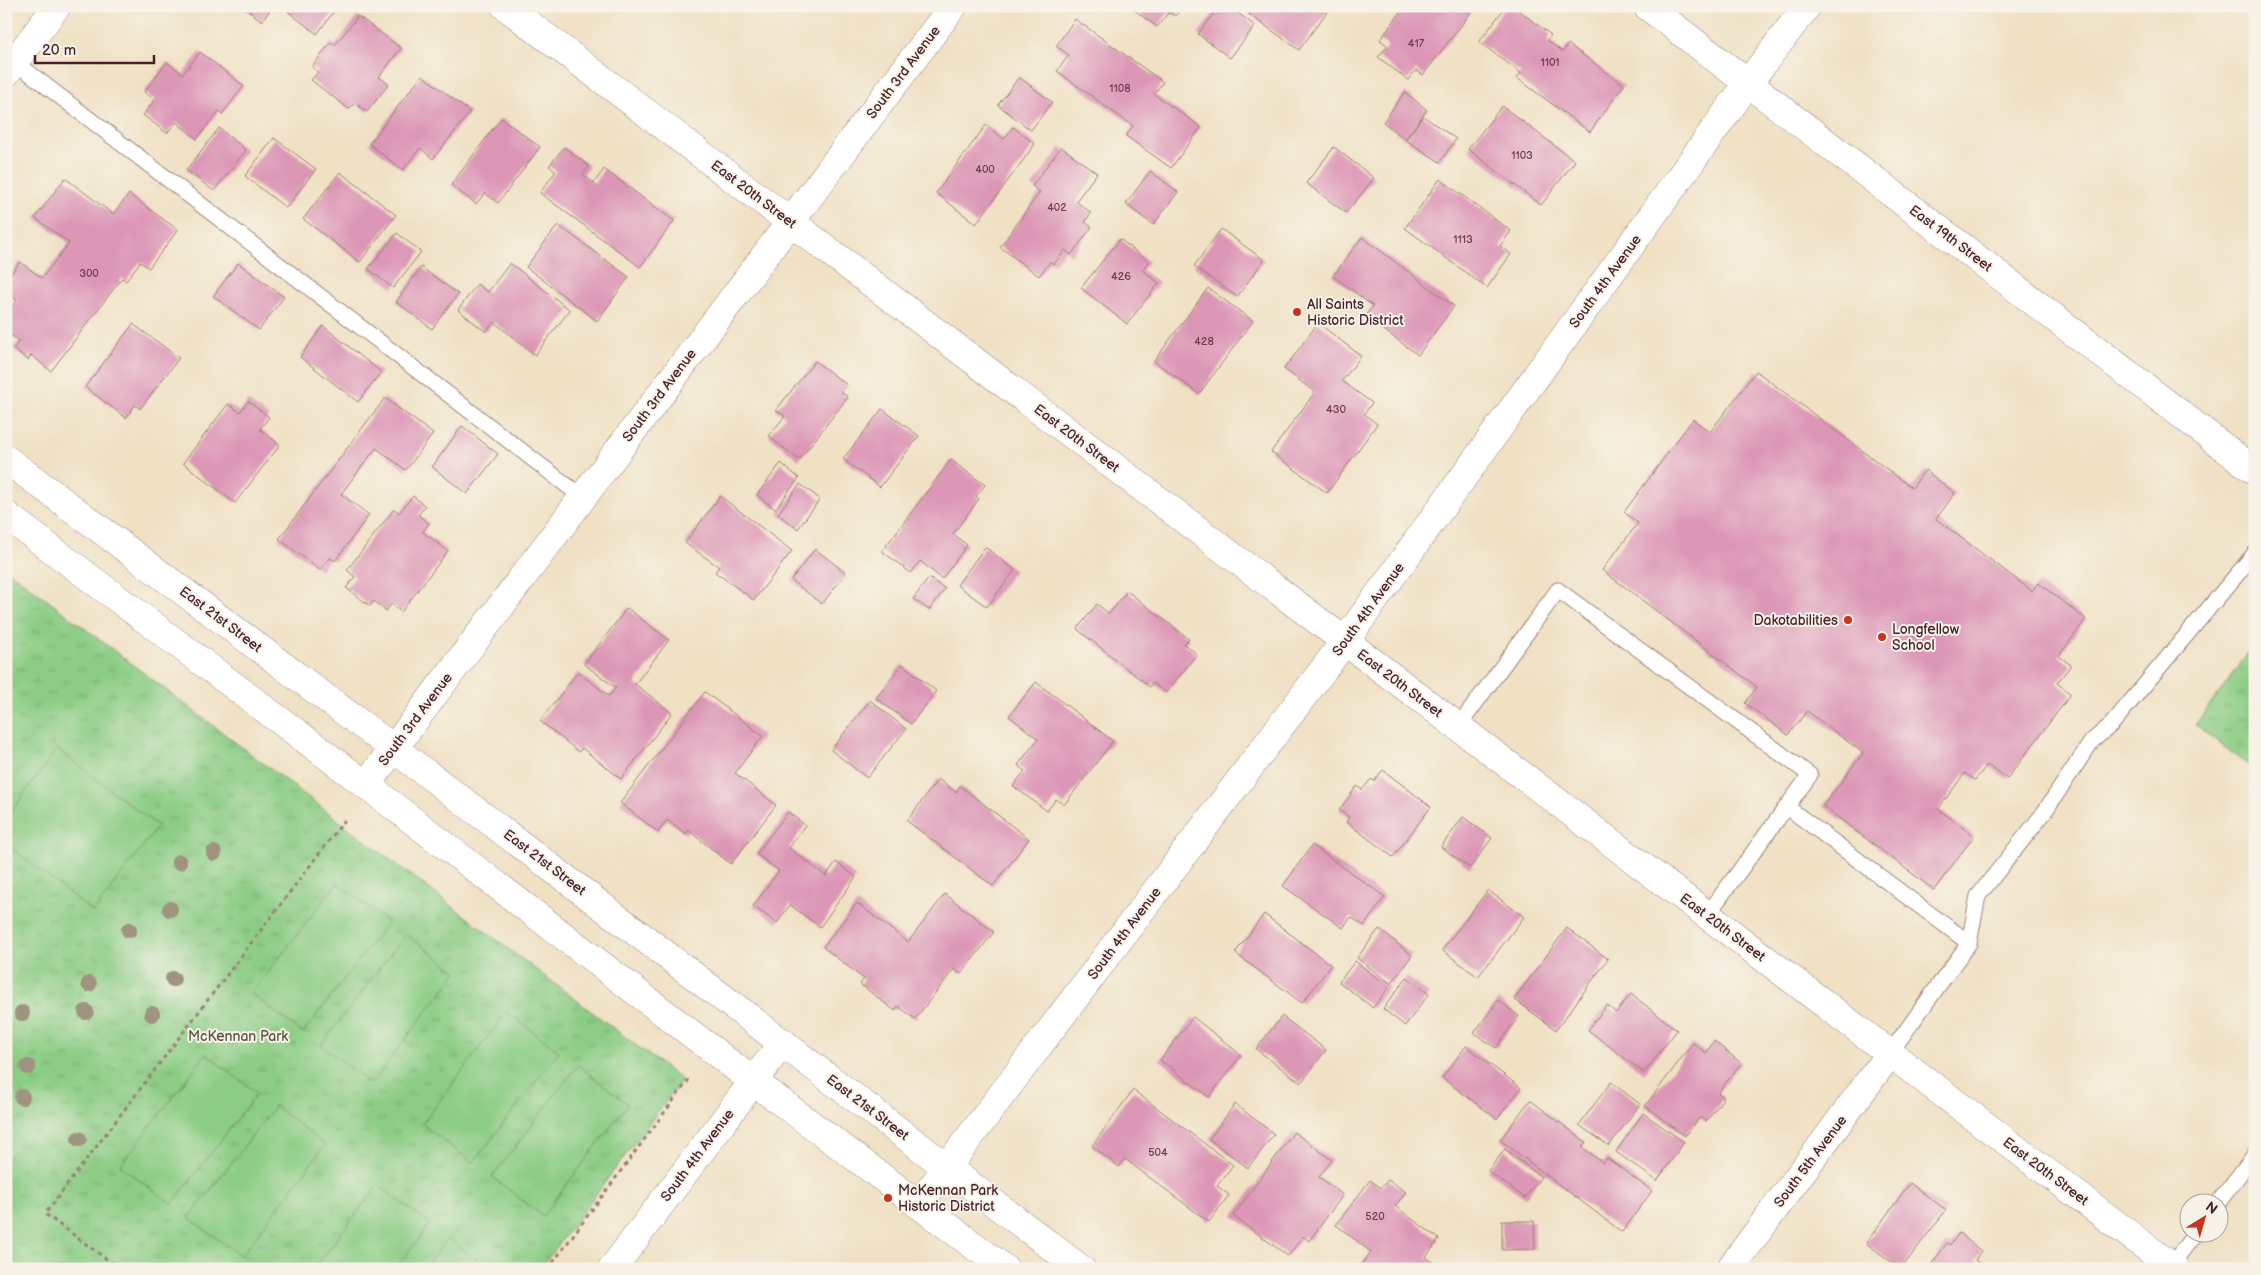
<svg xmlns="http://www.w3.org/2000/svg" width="2261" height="1275" font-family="'Balsamiq Sans',sans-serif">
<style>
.park{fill:url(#park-tufts);stroke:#6b7658}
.pitch{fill:#8ccd85;stroke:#6b7658}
.building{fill:#dc96b6}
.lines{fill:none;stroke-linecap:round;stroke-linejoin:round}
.service-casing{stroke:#9d8078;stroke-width:17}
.minor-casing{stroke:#9d8078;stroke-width:29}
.tertiary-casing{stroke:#9d8078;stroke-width:29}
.path{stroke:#9d8078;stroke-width:3;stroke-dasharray:4 4;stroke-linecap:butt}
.service{stroke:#fff;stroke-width:15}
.minor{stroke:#fff;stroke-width:28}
.tertiary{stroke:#fff;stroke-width:28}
.tree{fill:#a0937f}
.poi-dot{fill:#c8321e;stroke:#f7f3e8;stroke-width:2}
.labels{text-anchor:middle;stroke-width:4;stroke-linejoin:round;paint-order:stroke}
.number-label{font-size:11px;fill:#6e3d4e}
.street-label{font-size:14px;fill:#4a1f2b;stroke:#f7f3e8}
.poi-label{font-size:14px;fill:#4a1f2b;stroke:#f7f3e8;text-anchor:start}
.park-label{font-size:14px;fill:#5e5346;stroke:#f7f3e8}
</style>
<defs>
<pattern id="park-tufts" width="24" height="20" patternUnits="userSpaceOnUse" patternTransform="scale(1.25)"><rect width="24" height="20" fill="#8ccd85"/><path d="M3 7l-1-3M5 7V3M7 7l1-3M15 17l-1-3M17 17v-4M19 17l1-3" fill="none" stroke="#7ab073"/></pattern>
</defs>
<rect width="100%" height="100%" fill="#f7f3e8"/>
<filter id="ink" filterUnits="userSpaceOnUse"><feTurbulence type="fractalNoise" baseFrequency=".02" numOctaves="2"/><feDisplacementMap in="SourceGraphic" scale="10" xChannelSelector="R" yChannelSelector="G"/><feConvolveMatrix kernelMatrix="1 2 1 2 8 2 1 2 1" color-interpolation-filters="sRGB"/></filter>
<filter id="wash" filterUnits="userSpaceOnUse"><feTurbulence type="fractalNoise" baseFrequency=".0096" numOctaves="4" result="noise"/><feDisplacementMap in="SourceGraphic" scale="20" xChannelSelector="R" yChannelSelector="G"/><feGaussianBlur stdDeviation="1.12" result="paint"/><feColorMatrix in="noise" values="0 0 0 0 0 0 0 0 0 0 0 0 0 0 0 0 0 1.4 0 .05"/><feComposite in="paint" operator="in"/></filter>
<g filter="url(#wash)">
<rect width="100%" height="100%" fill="#f0e1c4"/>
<g class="park">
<polygon points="6,569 682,1080 540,1269 6,1269"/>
<polygon points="2255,644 2255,770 2195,725"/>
</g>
<g class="pitch">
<polygon points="57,749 158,826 93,912 6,844 6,819"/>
<polygon points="337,883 388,922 303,1033 251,994"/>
<polygon points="406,934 457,972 371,1084 321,1045"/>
<polygon points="507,1012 559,1051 473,1163 422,1124"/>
<polygon points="206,1054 257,1093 172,1204 120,1166"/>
<polygon points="578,1065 628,1104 543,1216 492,1177"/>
<polygon points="275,1106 325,1145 241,1256 189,1218"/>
<polygon points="378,1185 430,1224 395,1269 314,1269"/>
<polygon points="448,1238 489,1269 424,1269"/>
</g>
<g id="blocks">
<g class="building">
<polygon points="242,6 273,6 262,21"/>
<polygon points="288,6 338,6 317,34 286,10"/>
<polygon points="1129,6 1183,6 1175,16 1169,12 1157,27"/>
<polygon points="1219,6 1229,6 1255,26 1230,58 1198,34"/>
<polygon points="1255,6 1326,6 1329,9 1299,50 1249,14"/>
<polygon points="1405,6 1476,6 1423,75 1416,70 1408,80 1378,57 1388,46 1380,40"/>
<polygon points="1506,6 1513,6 1551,35 1547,40 1563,52 1568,44 1624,85 1590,132 1517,78 1521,73 1479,42"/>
<polygon points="358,16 401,48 379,77 389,84 367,112 355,103 349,109 311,80 318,72 312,67 331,42 335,45"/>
<polygon points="1075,19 1163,82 1154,94 1201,127 1171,168 1126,136 1133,126 1057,71 1069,55 1056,46"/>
<polygon points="200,52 244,86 222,114 219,111 197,139 176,122 167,133 143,115 155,100 144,92 167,62 183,74"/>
<polygon points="422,75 470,112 433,159 420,148 403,170 369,144"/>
<polygon points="1019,77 1052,102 1031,130 998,105"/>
<polygon points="1405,92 1427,110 1405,139 1383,122"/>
<polygon points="1502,106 1575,161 1541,205 1468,149"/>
<polygon points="1423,116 1456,139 1440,162 1406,140"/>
<polygon points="501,118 540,147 498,203 485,193 476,204 451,185"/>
<polygon points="986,125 1004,139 1013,127 1035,144 976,224 936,193"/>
<polygon points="219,128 246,150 214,191 186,170"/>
<polygon points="274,138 316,169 286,208 245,176"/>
<polygon points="564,147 589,166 583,175 594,183 604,169 674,221 640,267 540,193 556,171 549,166"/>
<polygon points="1061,147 1097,173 1076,201 1091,213 1085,222 1092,227 1071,255 1065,250 1054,264 1050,262 1039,276 1000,247 1040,192 1032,186"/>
<polygon points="1334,147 1374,178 1346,213 1306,183"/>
<polygon points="1150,171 1178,192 1153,225 1126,204"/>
<polygon points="340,172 396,215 360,262 303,219"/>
<polygon points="65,178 113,214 129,194 178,230 149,268 140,262 126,281 122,278 51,371 31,355 28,360 13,349 19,341 6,332 6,314 17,300 6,293 6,280 20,262 42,278 69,243 35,218"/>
<polygon points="1440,179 1511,231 1500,246 1511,254 1487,288 1405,228"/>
<polygon points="558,225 629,277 597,321 526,267"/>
<polygon points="1221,229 1264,260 1237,297 1194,266"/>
<polygon points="397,233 421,252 393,288 368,269"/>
<polygon points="1362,237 1454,306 1418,355 1365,316 1373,306 1333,276"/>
<polygon points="1120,239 1149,262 1142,270 1159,283 1127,324 1081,288"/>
<polygon points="238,263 284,297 259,330 213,296"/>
<polygon points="510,263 570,310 535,355 494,322 486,332 458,310 477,284 488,292"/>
<polygon points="421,267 458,294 432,329 396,302"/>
<polygon points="1208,288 1253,321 1199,394 1154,361"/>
<polygon points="1318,323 1361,356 1342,381 1372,403 1364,414 1377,424 1327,493 1271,452 1315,392 1284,369"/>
<polygon points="133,324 179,358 140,409 135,405 126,418 85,387"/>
<polygon points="323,326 381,372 358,402 300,357"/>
<polygon points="815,361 847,385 841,392 848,397 799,460 769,436 785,416 776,410"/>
<polygon points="1756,371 1912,488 1925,470 1955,493 1936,519 2032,591 2038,583 2086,619 2059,656 2071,665 2057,683 2071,694 2007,779 1987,765 1975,780 1965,773 1938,809 1974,836 1934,890 1823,806 1863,753 1807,711 1788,735 1745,703 1757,687 1602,570 1638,523 1624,512 1693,419 1710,432"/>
<polygon points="385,398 433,434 406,470 376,448 341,494 369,515 335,561 330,558 320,570 279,539"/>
<polygon points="248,401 269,417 260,429 280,445 235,503 183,463 228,404 240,412"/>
<polygon points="882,409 919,436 880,487 843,459"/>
<polygon points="462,426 498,454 467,494 432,467"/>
<polygon points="951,460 985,485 976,496 979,499 953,534 967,545 942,579 920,561 911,573 882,551"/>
<polygon points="781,463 799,478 775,509 757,495"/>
<polygon points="800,484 820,499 798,529 778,514"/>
<polygon points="413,496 425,506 418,515 429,523 423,532 448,551 401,612 391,604 386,611 374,601 370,606 346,588 355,577 347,570 394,509 399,513"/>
<polygon points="720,496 792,551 754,600 715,572 719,567 685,543"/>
<polygon points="985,547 1015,570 987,607 957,585"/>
<polygon points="815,549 846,573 822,604 791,580"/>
<polygon points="929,578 945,589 929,610 913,599"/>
<polygon points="1127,591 1189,639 1184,644 1197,654 1166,693 1153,683 1150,687 1077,629 1097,604 1109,614"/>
<polygon points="627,608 669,640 635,684 672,713 621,779 582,748 579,752 540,721 578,672 609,696 616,688 584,664"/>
<polygon points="902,664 936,691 911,724 876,698"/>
<polygon points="1036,682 1113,741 1064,805 1056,799 1047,811 1013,786 1025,771 1018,765 1038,739 1009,716"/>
<polygon points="705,692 763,736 735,773 776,805 731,864 688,830 686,834 667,820 658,832 620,803"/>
<polygon points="870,700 906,729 867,778 831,750"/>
<polygon points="1383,770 1431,807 1393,857 1346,822 1349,817 1339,810 1357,786 1362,790 1371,779 1374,781"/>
<polygon points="938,779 956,792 960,786 1029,839 993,886 907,821"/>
<polygon points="788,812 805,825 789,848 826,876 836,862 856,877 820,927 790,905 777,923 753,906 779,871 756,854"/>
<polygon points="1463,817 1492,838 1470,868 1441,847"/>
<polygon points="1312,845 1385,897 1364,926 1351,917 1343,928 1283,886"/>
<polygon points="1488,890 1524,917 1478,977 1442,950"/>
<polygon points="945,894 994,932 961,974 954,969 915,1019 898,1006 895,1011 860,984 864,979 823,947 857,903 908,942"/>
<polygon points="1264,914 1331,965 1302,1003 1235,953"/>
<polygon points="1567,928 1608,959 1556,1030 1514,999"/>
<polygon points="1379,929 1412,955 1391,984 1357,958"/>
<polygon points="1355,961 1389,987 1373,1008 1339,982"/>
<polygon points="1407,977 1429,994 1405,1026 1383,1009"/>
<polygon points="1631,994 1677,1030 1644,1073 1588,1030 1607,1005 1616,1013"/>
<polygon points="1498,1000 1519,1016 1496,1048 1474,1033"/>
<polygon points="1282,1016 1326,1050 1301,1083 1256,1049"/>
<polygon points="1193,1017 1241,1055 1209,1097 1160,1060"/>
<polygon points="1714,1041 1741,1063 1718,1093 1724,1097 1706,1122 1700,1117 1685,1136 1645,1106 1693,1043 1706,1053"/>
<polygon points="1466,1046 1521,1088 1497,1119 1442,1078"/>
<polygon points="1611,1082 1640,1104 1609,1146 1579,1125"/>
<polygon points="1133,1090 1233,1165 1217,1186 1229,1195 1209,1222 1125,1159 1119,1167 1092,1146"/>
<polygon points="1530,1100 1586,1142 1582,1147 1603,1163 1607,1158 1652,1191 1622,1232 1500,1140"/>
<polygon points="1235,1104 1274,1134 1248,1168 1209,1139"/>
<polygon points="1643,1113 1684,1142 1657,1181 1616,1152"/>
<polygon points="1294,1132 1332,1160 1319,1177 1343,1195 1309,1241 1303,1236 1288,1256 1233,1216"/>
<polygon points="1505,1149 1541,1177 1525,1198 1488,1171"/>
<polygon points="1370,1180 1381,1188 1388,1180 1406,1192 1395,1206 1439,1239 1426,1257 1443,1269 1355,1269 1358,1264 1360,1266 1371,1252 1336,1225"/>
<polygon points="1910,1183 1946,1210 1901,1269 1866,1243"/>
<polygon points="1502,1221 1534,1221 1535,1249 1502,1250"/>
<polygon points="1959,1233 1981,1251 1975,1260 1987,1269 1928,1269 1947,1243 1950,1245"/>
</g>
</g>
</g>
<g filter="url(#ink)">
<use href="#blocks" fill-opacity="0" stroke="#9d8078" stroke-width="1"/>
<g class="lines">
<g class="service-casing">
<g id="service">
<polyline points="15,62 582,497"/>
<polyline points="1458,727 1558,590 1810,775 1707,915"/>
<polyline points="1787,807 1969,943"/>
<polyline points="1890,1053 1969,943 1978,896 2043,814 2092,741 2111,725 2255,553"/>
<polyline points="2218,1203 2255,1154"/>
<polyline points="2171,1266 2196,1232"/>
</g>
</g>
<g class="minor-casing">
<g id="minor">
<polyline points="505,6 2175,1269"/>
<polyline points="1647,6 2255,471"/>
<polyline points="6,73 57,6"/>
<polyline points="366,785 953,6"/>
<polyline points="1730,1269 1890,1053"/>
</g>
</g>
<g class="tertiary-casing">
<g id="tertiary">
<polyline points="6,459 393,748 1081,1269"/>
<polyline points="6,515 366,785 753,1081 1005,1269"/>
<polyline points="919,1204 1345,641 1748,83 1807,6"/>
<polyline points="612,1269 783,1042"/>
</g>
</g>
<g class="path">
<polyline points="120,1269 45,1214 347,817"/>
<polyline points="548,1269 690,1078"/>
</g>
<use href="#service" class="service"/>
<use href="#minor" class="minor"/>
<use href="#tertiary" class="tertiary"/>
</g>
<g class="tree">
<circle cx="214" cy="853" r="8"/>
<circle cx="179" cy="862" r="8"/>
<circle cx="170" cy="909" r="8"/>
<circle cx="129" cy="930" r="8"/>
<circle cx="173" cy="979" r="8"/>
<circle cx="89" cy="984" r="8"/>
<circle cx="86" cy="1012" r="8"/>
<circle cx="22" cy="1013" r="8"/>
<circle cx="152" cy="1014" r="8"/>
<circle cx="28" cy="1067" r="8"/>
<circle cx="22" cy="1097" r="8"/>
<circle cx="79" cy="1139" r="8"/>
</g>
</g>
<g class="poi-dot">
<circle cx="1297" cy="312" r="5"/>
<circle cx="1848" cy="620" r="5"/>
<circle cx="1882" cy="637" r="5"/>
<circle cx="888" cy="1198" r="5"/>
</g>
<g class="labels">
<g class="number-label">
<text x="1416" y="47">417</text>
<text x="1550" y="66">1101</text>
<text x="1120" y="92">1108</text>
<text x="1522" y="159">1103</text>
<text x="985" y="173">400</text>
<text x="1057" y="211">402</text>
<text x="1463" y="243">1113</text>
<text x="89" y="277">300</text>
<text x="1121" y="280">426</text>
<text x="1204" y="345">428</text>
<text x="1336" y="413">430</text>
<text x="1158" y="1156">504</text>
<text x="1375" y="1220">520</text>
</g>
<g class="street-label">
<text transform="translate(903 72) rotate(-53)" y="5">South 3rd Avenue</text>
<text transform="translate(754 194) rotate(37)" y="5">East 20th Street</text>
<text transform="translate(1951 238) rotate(37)" y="5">East 19th Street</text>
<text transform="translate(1605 281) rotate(-54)" y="5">South 4th Avenue</text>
<text transform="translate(659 395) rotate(-53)" y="5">South 3rd Avenue</text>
<text transform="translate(1077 438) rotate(37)" y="5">East 20th Street</text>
<text transform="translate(1368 609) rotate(-54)" y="5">South 4th Avenue</text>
<text transform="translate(221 619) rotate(37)" y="5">East 21st Street</text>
<text transform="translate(1400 683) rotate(37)" y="5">East 20th Street</text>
<text transform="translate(415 719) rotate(-53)" y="5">South 3rd Avenue</text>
<text transform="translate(545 862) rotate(37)" y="5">East 21st Street</text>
<text transform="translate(1723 927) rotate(37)" y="5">East 20th Street</text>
<text transform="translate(1124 933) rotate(-53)" y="5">South 4th Avenue</text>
<text transform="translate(868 1107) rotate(37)" y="5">East 21st Street</text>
<text transform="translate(697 1155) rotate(-53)" y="5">South 4th Avenue</text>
<text transform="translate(1810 1161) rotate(-53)" y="5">South 5th Avenue</text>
<text transform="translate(2046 1171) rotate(37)" y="5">East 20th Street</text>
</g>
<g class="poi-label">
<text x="1307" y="309">All Saints<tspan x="1307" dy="16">Historic District</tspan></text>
<text x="1838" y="625" text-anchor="end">Dakotabilities</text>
<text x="1892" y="634">Longfellow<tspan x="1892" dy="16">School</tspan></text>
<text x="898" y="1195">McKennan Park<tspan x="898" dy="16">Historic District</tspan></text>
</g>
<g class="park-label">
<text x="238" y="1041">McKennan Park</text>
</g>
</g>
<rect width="2261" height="1275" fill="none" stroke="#f7f3e8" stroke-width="25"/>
<g transform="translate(2204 1218) rotate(37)"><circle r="24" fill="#f7f3e8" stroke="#b29e9c"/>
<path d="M0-4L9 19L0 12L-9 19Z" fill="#c8321e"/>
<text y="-8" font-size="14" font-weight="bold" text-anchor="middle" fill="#4a1f2b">N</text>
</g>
<path d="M35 55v8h119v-8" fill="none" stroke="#4a1f2b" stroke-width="2.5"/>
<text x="42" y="55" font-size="15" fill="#4a1f2b" stroke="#f7f3e8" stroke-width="4" paint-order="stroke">20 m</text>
</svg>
